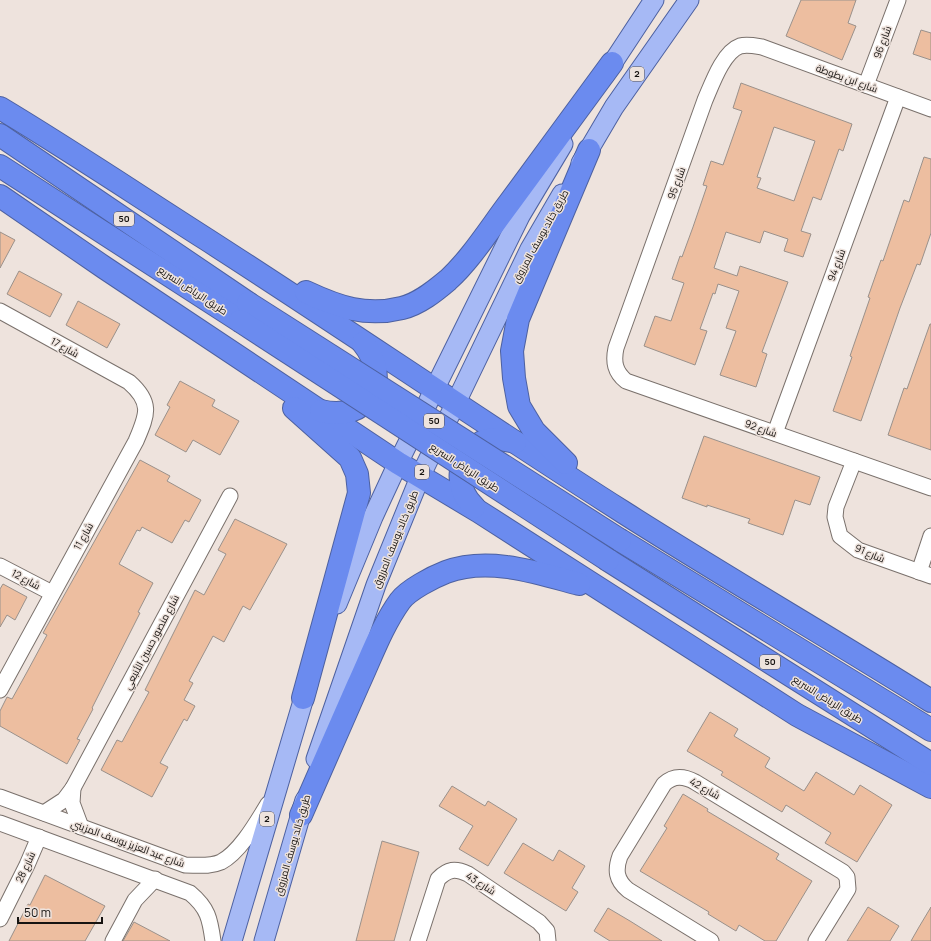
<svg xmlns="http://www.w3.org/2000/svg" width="931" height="941" font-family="Manrope,Cairo,sans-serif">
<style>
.building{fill:#edbea0;stroke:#9a918b;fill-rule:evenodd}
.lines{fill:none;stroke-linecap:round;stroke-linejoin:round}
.minor-casing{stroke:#7a716c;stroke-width:17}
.major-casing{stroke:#4d61a1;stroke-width:21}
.highway-casing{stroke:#4d61a1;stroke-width:24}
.minor{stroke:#fff;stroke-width:15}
.major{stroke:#a6b9f5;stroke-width:19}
.highway{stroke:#6b8bef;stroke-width:22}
.highway-bridge-casing{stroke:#4d61a1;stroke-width:24;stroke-linecap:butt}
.highway-bridge{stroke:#6b8bef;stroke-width:22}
.labels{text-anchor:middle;stroke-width:3;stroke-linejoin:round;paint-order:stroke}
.shield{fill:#eee3dd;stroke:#57514e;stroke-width:1}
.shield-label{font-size:9px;font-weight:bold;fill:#161311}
.street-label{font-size:10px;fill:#161311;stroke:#eee3dd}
</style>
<rect width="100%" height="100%" fill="#eee3dd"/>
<g class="building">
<polygon points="801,0 856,0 848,23 856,26 842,60 786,36"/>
<polygon points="921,30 931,33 931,60 913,54"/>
<path d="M741,83L852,124L843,151L839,149L821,200L813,197L801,231L811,234L803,257L784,251L788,239L764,231L760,243L726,232L714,268L737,276L740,266L788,282L762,352L767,354L756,387L720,375L736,331L726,328L739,291L718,284L715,294L713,293L700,329L707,331L695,365L644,346L655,316L671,321L684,283L672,279L680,256L682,257L693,227L707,186L703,185L711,161L723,165L742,111L733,108ZM774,127L815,141L794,201L757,188L761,178L757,177Z"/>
<polygon points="924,157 931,159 931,233 920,265 917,264 900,308 861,421 833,411 852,357 850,356 870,298 868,297 881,260 883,261 904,200 909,202"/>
<polygon points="0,232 15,240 0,268"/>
<polygon points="19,271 62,294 50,317 7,294"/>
<polygon points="78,301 120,324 107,348 66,325"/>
<polygon points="930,324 931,324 931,450 888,435 904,388 907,389"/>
<polygon points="180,381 215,400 212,406 239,421 220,455 193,440 186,452 155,435 170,407 167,405"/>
<polygon points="704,436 820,477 810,505 795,500 783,535 748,523 750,519 707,505 707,507 682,498"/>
<polygon points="140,460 170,476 167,481 201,500 189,522 185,520 172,543 142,527 140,531 137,530 119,564 153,583 138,612 140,613 92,708 93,709 77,739 80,740 67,764 0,726 0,711 7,697 12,699 27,672 47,635 43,633"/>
<polygon points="235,519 287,544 250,610 243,606 224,642 213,636 189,681 193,683 184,700 195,706 187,721 184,719 160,763 168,767 152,797 101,770 117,740 122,742 149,692 145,690 195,590 204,595 226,554 218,550"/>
<polygon points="3,584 27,597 15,620 7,615 0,627 0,589"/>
<polygon points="710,712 738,729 734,736 770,758 765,767 804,791 816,772 854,795 860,785 892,805 857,862 825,843 831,833 786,805 782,812 721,775 723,772 687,751"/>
<polygon points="452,786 485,806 488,801 517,819 488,866 459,849 473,826 439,806"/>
<polygon points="683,794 708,809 707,811 779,854 776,859 812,881 776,941 765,941 739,925 736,931 708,914 709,912 640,871 667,828 664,826"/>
<polygon points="382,841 419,852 394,941 356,941"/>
<polygon points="523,843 553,861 559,850 585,866 572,888 578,892 566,911 504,873"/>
<polygon points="45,875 105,906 85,941 9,941 28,904 30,905"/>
<polygon points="868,907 899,926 890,941 847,941"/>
<polygon points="931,907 931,941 911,941 919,927"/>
<polygon points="608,908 630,921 662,941 610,941 594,931"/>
<polygon points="134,922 170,941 123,941"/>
</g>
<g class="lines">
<g class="minor-casing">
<g id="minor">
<polyline points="866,85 898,0"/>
<path d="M931,109L762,47C756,46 747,44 740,46C723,52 712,84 705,100L616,348C613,362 615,372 626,381L931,488"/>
<path d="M0,311L129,382C153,403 147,415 136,441L0,690"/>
<polyline points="775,433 898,97"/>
<polyline points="854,461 836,507 835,517 840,536 858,550 931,576"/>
<polyline points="0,566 52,593"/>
<polyline points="919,572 931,536"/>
<polyline points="73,788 72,803 81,827"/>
<path d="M0,797L185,865C197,865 210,867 221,862C240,852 257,822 268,804"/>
<polyline points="44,813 64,800 73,788 230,496"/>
<path d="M0,823L190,893C208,908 210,919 213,941"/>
<polyline points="0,919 27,865 39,837"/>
<polyline points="113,941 135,900 155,879"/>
<path d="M418,941L438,879C448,869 455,868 468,874L539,922L547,931L548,941"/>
<path d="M711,941L628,890C616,880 615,870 620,856L664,784C674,775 684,776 695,782L843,872L847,877L848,889L816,941"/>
</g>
</g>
<g class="major-casing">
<g id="major">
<polyline points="604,76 654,0"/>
<polyline points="581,163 614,107 689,0"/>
<polyline points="337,604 373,517 398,463 520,216 563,144"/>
<polyline points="316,759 376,585 420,477 530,249 562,194"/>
<polyline points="232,941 308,684"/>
<polyline points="264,941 305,800"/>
</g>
</g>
<g class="highway-casing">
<g id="highway">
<path d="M0,108C70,150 137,195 206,239C346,329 483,423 623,512C725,577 829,637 931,701"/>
<polyline points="0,135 248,303"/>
<polyline points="0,166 240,321"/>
<polyline points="0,196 105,268 398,463 478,511 797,715 931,787"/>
<path d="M306,292C338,307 366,317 402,308C419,304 435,291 448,280C471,259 491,227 510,202C544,156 578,109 612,63"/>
<polyline points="294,408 350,458 357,474 359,493 303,698"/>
<path d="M321,411C367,423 393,380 363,343"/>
<polyline points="566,463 534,431 519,406 514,378 512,351 518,319 589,150"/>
<path d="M474,507C454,488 456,456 482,442C493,437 504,439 515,442"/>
<polyline points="620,540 931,730"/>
<polyline points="608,560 931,764"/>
<path d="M301,815C320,772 339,728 358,685C371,657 382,626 400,601C408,590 433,577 446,572C489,556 538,573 579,584"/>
</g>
</g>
<use href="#minor" class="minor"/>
<use href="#major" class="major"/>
<use href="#highway" class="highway"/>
<g class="highway-bridge-casing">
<g id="highway-bridge">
<polyline points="248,303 620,540"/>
<polyline points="240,321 608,560"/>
</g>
</g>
<use href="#highway-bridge" class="highway-bridge"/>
</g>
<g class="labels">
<g class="shield">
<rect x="630" y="67" width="14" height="14" rx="3"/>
<rect x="114" y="212" width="20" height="14" rx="3"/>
<rect x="424" y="414" width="20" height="14" rx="3"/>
<rect x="415" y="465" width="14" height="14" rx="3"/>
<rect x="760" y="655" width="20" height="14" rx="3"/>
<rect x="260" y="812" width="14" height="14" rx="3"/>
</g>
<g class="shield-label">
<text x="637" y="77">2</text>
<text x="124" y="222">50</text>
<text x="434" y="424">50</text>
<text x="422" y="475">2</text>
<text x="770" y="665">50</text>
<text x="267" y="822">2</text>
</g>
<g class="street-label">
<text transform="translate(882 42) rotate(-70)" y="4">شارع 96</text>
<text transform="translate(847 78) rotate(20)" y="4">شارع ابن بطوطة</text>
<text transform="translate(676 183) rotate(-70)" y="4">شارع 95</text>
<text transform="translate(540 236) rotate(-61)" y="4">طريق خالد يوسف المرزوق</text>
<text transform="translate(836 265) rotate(-70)" y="4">شارع 94</text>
<text transform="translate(193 290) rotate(33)" y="4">طريق الرياض السريع</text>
<text transform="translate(65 347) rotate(29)" y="4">شارع 17</text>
<text transform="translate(761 428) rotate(19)" y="4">شارع 92</text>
<text transform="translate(465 467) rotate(33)" y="4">طريق الرياض السريع</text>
<text transform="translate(83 536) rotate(-61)" y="4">شارع 11</text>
<text transform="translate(395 539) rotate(-68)" y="4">طريق خالد يوسف المرزوق</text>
<text transform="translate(870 553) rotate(23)" y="4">شارع 91</text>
<text transform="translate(26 579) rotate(28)" y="4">شارع 12</text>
<text transform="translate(151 642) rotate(-62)" y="4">شارع منصور حسين الأنبعي</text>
<text transform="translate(828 699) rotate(32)" y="4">طريق الرياض السريع</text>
<text transform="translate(705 788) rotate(29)" y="4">شارع 42</text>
<text transform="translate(128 843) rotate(20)" y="4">شارع عبد العزيز يوسف المزيني</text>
<text transform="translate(292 845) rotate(-74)" y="4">طريق خالد يوسف المرزوق</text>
<text transform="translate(25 867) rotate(-65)" y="4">شارع 28</text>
<text transform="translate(481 883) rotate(33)" y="4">شارع 43</text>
</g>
</g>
<path d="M18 917v6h84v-6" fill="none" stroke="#161311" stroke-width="2"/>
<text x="24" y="917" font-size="12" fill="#161311" stroke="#eee3dd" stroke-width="3" paint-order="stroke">50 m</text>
</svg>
